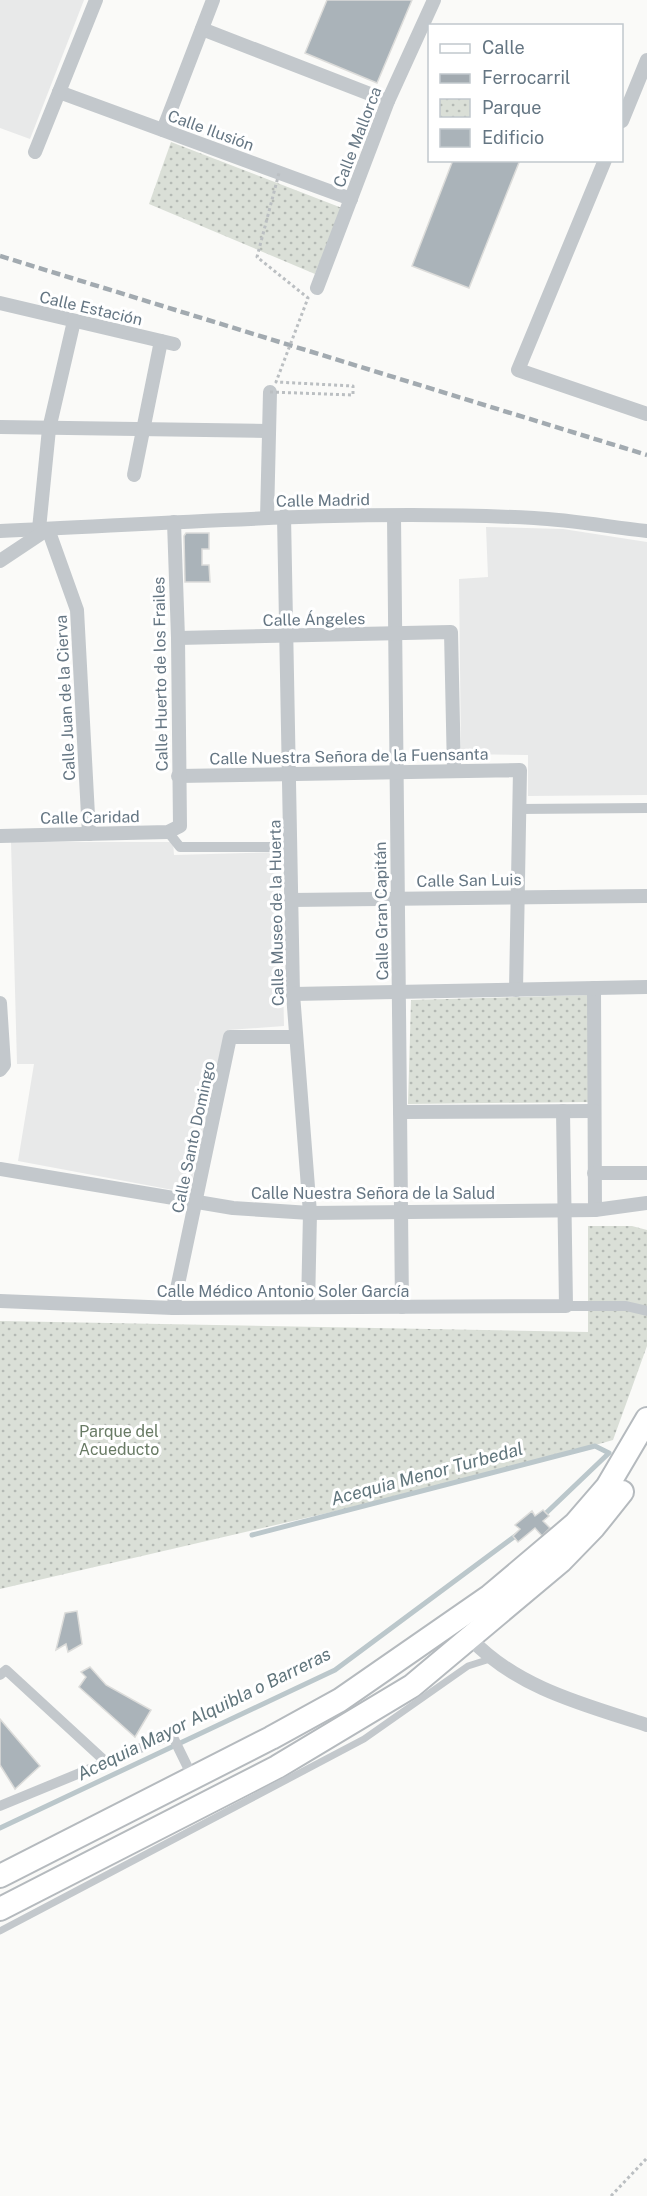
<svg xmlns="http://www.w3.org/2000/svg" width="647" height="2196" font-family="'Public Sans',sans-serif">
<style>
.built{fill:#e8e9e9}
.park{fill:url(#park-dots)}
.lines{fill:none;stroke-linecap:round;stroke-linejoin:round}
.stream{stroke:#bbc7cb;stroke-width:5}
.building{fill:#aab3b9;stroke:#dcdcda;stroke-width:1.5}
.primary-casing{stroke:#b5babe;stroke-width:26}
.path{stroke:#bbbfc2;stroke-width:3;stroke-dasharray:3 3;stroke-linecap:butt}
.service{stroke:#c3c8cc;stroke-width:7}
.pedestrian{stroke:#c3c8cc;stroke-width:10}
.minor{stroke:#c3c8cc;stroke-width:14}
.primary{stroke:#fff;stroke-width:22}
.rail{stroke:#a2aab0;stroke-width:4.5;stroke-dasharray:9 4.5;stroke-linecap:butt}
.path-bridge{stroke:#bbbfc2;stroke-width:3;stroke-dasharray:3 3;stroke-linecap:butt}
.labels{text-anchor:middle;stroke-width:6;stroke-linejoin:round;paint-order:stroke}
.street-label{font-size:16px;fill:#657683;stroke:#fff}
.park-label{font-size:16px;fill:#687a64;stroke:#fff}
.water-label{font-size:18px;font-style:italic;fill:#60757c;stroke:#fff}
</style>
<defs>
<pattern id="park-dots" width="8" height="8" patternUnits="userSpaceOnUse" patternTransform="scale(1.5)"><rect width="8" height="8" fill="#dadfd7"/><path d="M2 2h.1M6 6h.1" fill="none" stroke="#b4b9b4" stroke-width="1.8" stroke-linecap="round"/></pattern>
</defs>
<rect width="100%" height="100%" fill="#fafaf8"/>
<g class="built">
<polygon points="0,0 84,0 30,139 0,128"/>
<polygon points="486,527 563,529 647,542 647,795 528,796 528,755 461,754 459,579 488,577"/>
<polygon points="11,842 173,842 174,855 280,852 284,1026 228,1030 189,1193 18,1161 34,1064 17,1064"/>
</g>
<g class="park">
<polygon points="171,142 342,208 315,274 149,204"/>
<polygon points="590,995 589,1102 408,1104 411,1000"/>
<polygon points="588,1226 632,1226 647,1230 647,1346 613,1440 491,1475 0,1589 0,1321 588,1332"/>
</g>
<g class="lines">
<g class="stream">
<polyline points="252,1535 595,1446 609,1453 543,1516"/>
<polyline points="0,1828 335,1670 518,1534"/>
</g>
</g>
<g class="building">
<polygon points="327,0 412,0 377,83 305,53"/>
<polygon points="453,160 520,160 469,288 412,266"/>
<polygon points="186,533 209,533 209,549 202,549 202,565 209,565 210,582 185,582 184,536"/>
<polygon points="543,1510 549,1516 543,1521 550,1528 542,1536 535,1528 518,1542 513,1536 520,1529 515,1525 532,1511 535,1516"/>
<polygon points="77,1611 82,1644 68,1652 66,1644 56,1650 65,1613"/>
<polygon points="90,1667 106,1685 151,1710 135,1737 79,1687 86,1677 81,1672"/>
<polygon points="0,1719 40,1766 15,1789 0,1765"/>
</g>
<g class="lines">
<g class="primary-casing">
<g id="primary">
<polyline points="0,1876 271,1738 340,1700 490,1596 575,1524 607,1487 647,1419"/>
<polyline points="0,1909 277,1767 412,1686 561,1561 594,1527 622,1492"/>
</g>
</g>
<polyline class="path" points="611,2196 647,2158"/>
<polyline class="service" points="0,1931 364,1739 468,1666 490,1659"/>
<g class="pedestrian">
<polyline points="519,809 647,808"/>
<polyline points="168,832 180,847 290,847"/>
<polyline points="566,1306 626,1306 647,1311"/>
<polyline points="0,1675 6,1670 106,1762"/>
<polyline points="0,1806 172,1735 193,1778"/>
</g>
<g class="minor">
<polyline points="202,29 388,101"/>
<polyline points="59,92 351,199"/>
<polyline points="622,121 647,60"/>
<polyline points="163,130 213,0"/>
<polyline points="35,152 96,0"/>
<polyline points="605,160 518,370 647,414"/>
<polyline points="317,288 388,101 434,0"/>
<polyline points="0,303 174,344"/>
<polyline points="0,427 268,431"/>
<polyline points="134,475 161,341"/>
<polyline points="284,516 293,994 310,1213 308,1307"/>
<polyline points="394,516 402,1307"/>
<polyline points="267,518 270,392"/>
<polyline points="39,529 49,429 74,321"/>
<path d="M0,531C178,523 356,509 534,518C572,520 610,527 647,531"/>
<polyline points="0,561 48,529 77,610 89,834"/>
<polyline points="178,638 451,632 454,771"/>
<polyline points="178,776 520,770 516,990"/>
<polyline points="0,836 168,832 180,826 178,638 174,522"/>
<polyline points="291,900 647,896"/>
<polyline points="594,988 595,1210"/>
<polyline points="293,994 647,987"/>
<polyline points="0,1003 4,1065 0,1070"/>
<polyline points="400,1112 594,1111"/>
<polyline points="0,1169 233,1208 310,1213 595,1210 647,1203"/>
<polyline points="594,1173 647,1173"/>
<polyline points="0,1301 173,1308 566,1306 563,1111"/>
<polyline points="173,1308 230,1037 296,1037"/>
<path d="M471,1639C517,1688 585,1705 647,1725"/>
</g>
<use href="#primary" class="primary"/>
<polyline class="rail" points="0,256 647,455"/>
<polyline class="path-bridge" points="270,392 353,395 353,386 276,382 308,298 257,257 279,173"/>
</g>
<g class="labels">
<g class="street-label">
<text transform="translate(211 130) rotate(20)" y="6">Calle Ilusión</text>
<text transform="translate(357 137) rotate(-69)" y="6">Calle Mallorca</text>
<text transform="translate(91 308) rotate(13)" y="6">Calle Estación</text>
<text transform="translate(323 500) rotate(-1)" y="6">Calle Madrid</text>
<text transform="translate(314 619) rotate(-1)" y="6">Calle Ángeles</text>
<text transform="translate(160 674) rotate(-91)" y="6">Calle Huerto de los Frailes</text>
<text transform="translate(65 698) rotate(-93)" y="6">Calle Juan de la Cierva</text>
<text transform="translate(349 756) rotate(-1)" y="6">Calle Nuestra Señora de la Fuensanta</text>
<text transform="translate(90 817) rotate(-1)" y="6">Calle Caridad</text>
<text transform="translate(469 880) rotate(-1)" y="6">Calle San Luis</text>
<text transform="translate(381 911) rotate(-91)" y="6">Calle Gran Capitán</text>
<text transform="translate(276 913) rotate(-91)" y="6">Calle Museo de la Huerta</text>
<text transform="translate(193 1137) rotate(-78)" y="6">Calle Santo Domingo</text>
<text x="373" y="1199">Calle Nuestra Señora de la Salud</text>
<text x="283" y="1297">Calle Médico Antonio Soler García</text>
</g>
<g class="park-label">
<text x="119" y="1437">Parque del<tspan x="119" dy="18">Acueducto</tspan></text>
</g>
<g class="water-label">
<text transform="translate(427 1474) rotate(-15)" y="6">Acequia Menor Turbedal</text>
<text transform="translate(204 1714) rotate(-26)" y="6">Acequia Mayor Alquibla o Barreras</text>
</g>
</g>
<rect x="428" y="24" width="195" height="138" fill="#ffffff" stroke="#c1c8cd" stroke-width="1.5"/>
<rect x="440" y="44" width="30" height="9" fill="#ffffff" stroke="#c1c8cd" stroke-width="1.5"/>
<text x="482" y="54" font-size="18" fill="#657683">Calle</text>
<rect x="440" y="74" width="30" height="9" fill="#a2aab0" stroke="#c1c8cd" stroke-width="1.5"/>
<text x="482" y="84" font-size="18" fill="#657683">Ferrocarril</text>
<rect x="440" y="99" width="30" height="18" fill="url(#park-dots)" stroke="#c1c8cd" stroke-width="1.5"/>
<text x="482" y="114" font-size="18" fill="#657683">Parque</text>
<rect x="440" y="129" width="30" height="18" fill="#aab3b9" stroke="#c1c8cd" stroke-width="1.5"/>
<text x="482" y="144" font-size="18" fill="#657683">Edificio</text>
</svg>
